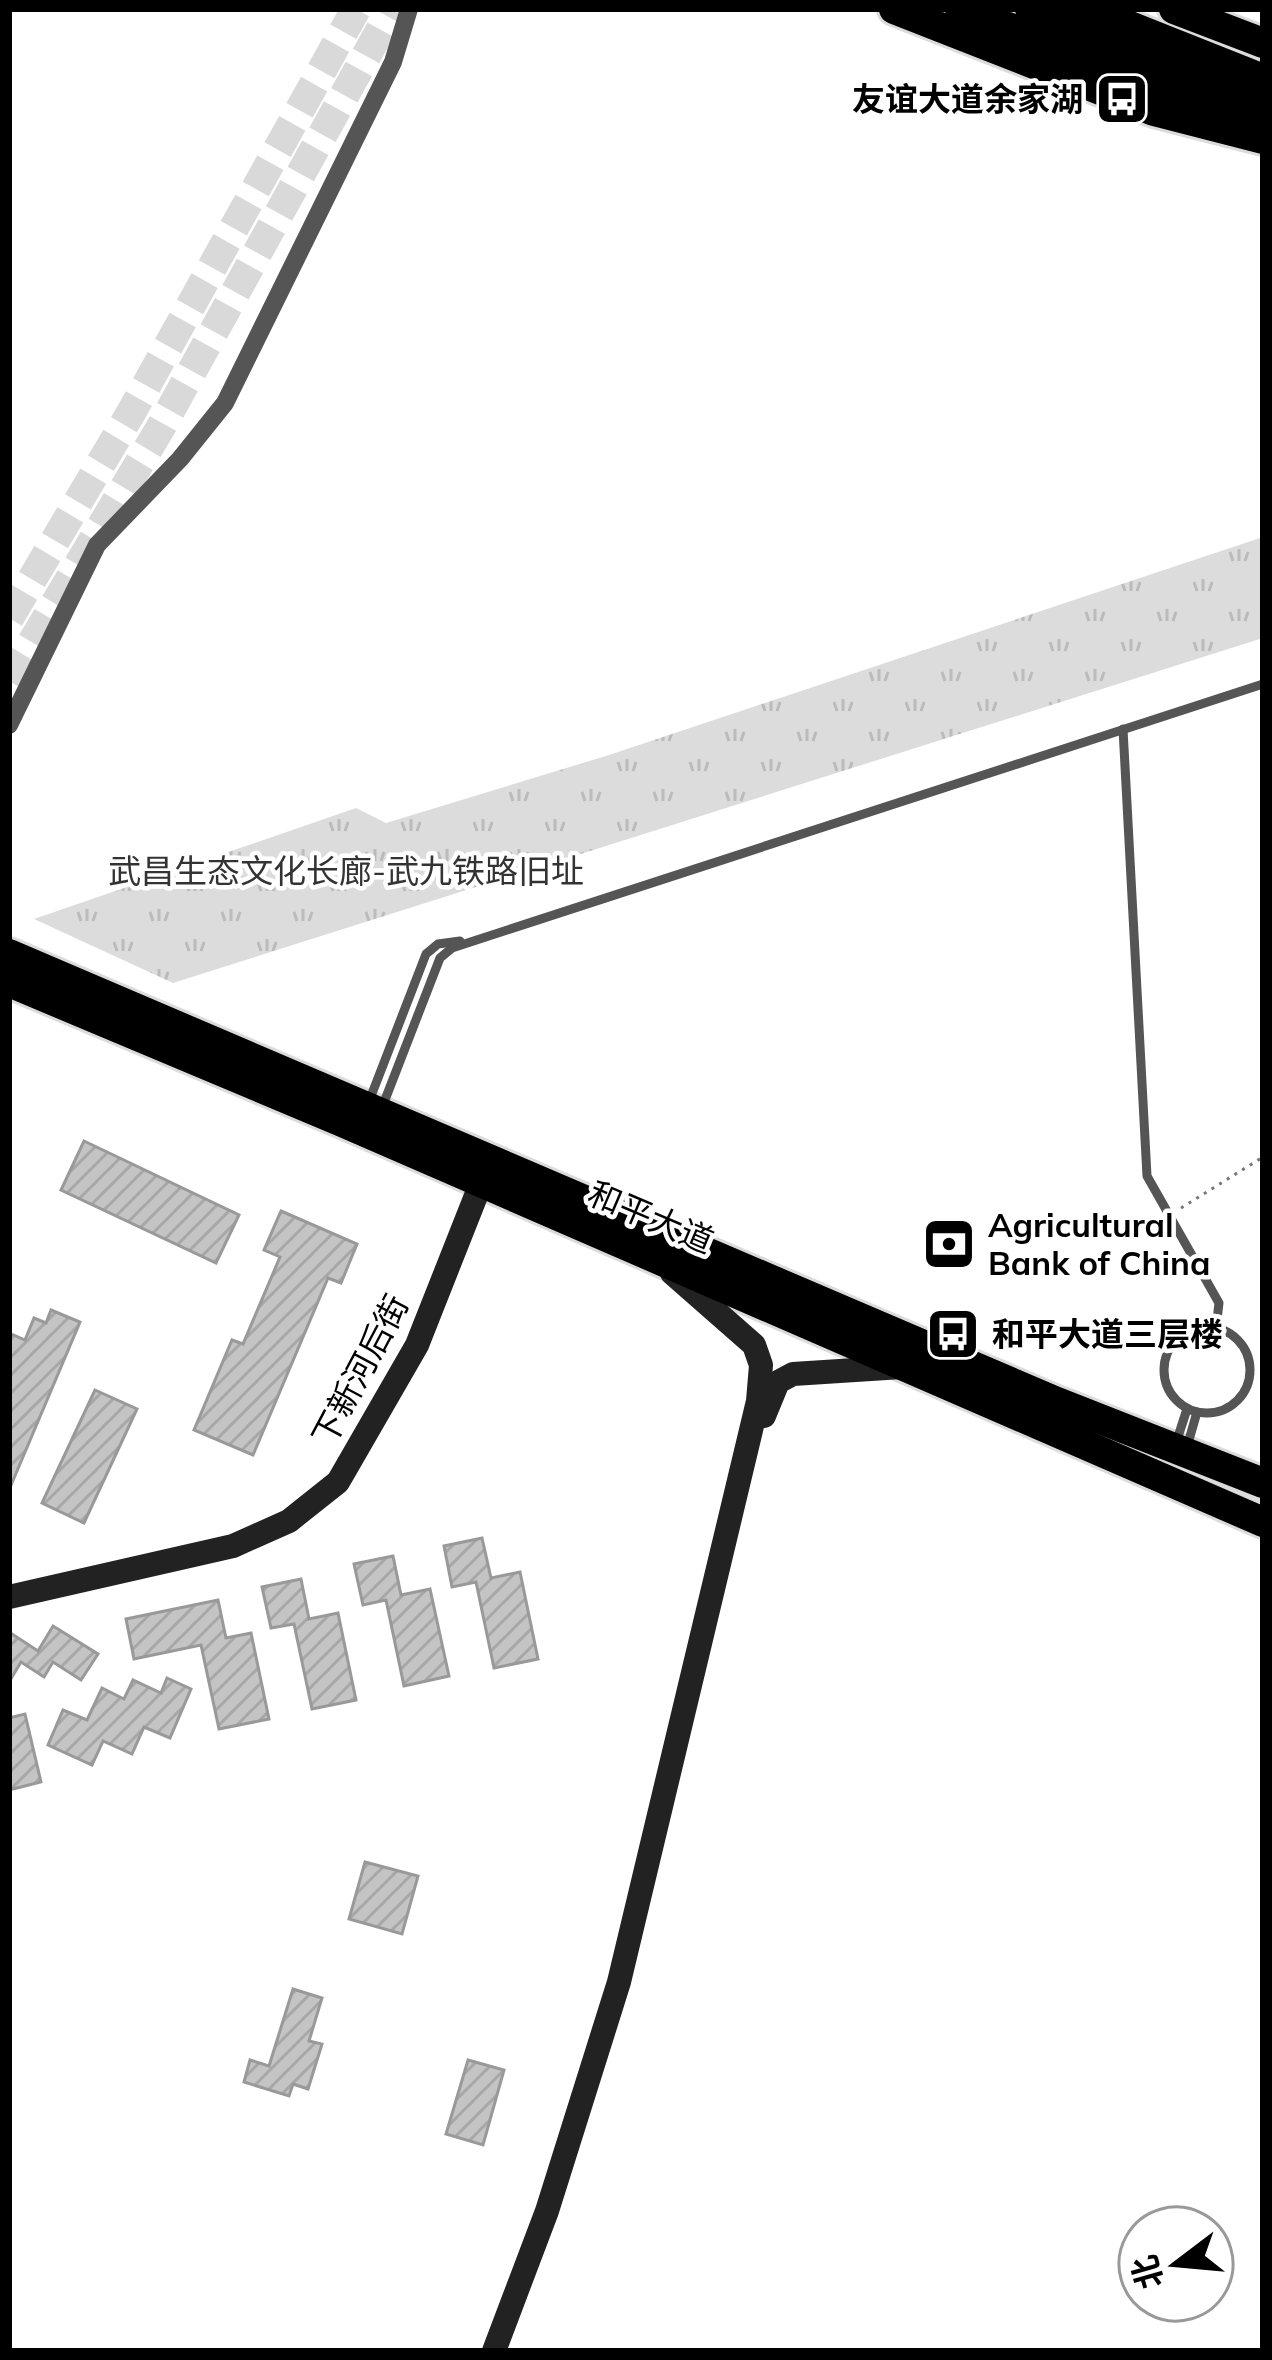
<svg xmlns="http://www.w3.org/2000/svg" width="1272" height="2360" font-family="Mulish,'Noto Sans SC',sans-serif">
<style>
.grass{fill:url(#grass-tufts)}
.building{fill:url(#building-hatch);stroke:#999;stroke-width:3}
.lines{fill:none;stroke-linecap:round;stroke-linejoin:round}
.primary-tunnel{stroke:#d9d9d9;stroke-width:30;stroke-dasharray:30 15;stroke-linecap:butt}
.primary-casing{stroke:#dbdbdb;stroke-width:36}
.path{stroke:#777;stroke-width:3;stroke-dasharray:3 6;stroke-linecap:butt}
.lane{stroke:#555;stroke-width:9}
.street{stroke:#555;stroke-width:18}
.secondary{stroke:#222;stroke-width:24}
.primary{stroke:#000;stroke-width:30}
.labels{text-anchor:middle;stroke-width:9;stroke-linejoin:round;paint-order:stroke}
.poi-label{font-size:33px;font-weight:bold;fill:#000;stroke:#fff;text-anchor:start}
.park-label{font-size:33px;fill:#333;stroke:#fff}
.street-label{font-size:33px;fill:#000;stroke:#fff}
</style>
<defs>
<pattern id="grass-tufts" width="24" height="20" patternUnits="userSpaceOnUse" patternTransform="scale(3)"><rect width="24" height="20" fill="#dcdcdc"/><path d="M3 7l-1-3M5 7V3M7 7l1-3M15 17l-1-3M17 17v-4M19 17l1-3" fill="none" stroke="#bbb"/></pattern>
<pattern id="building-hatch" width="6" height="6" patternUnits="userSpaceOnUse" patternTransform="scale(3)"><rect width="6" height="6" fill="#c4c4c4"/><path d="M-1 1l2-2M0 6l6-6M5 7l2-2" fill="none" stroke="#a7a7a7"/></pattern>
</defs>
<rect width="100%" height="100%" fill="#fff"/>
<polygon class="grass" points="1263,537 1263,638 173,983 34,919 356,808 386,823 609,755"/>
<g class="building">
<polygon points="84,1141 239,1215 216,1263 61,1190"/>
<polygon points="281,1211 357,1244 341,1283 328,1278 253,1455 194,1430 232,1340 243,1344 280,1257 264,1250"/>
<polygon points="51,1310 80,1322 9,1490 9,1333 25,1340 34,1318 46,1323"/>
<polygon points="95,1390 137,1409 84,1523 42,1503"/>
<polygon points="482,1538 491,1578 520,1572 538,1659 494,1668 476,1582 452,1587 444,1546"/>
<polygon points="393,1556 401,1595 430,1589 449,1676 404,1686 386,1600 363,1605 354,1564"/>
<polygon points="301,1579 309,1619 338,1613 356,1700 312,1709 294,1624 271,1628 262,1587"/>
<polygon points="218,1600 226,1638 251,1633 269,1719 219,1729 201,1645 134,1659 126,1619"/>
<polygon points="53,1626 98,1654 81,1680 53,1662 44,1677 21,1662 9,1682 9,1632 38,1651"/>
<polygon points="167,1678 191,1689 170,1738 144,1727 132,1754 103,1741 92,1765 48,1745 63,1710 87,1720 102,1688 124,1699 133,1680 161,1693"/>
<polygon points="25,1714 41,1782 9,1790 9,1718"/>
<polygon points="365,1862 418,1876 402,1934 349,1919"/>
<polygon points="293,1989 322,1998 309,2041 322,2044 308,2089 293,2084 289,2096 244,2082 250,2060 269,2066"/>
<polygon points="468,2060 504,2070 483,2145 446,2134"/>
</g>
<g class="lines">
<g class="primary-tunnel">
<polyline points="9,618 132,411 356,9"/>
<polyline points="9,681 161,427 392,9"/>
</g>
<g class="primary-casing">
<g id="primary">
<polyline points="894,9 1154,111 1263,139"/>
<polyline points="960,9 1252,119"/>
<polyline points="1030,9 1259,100"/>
<polyline points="1087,9 1263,79"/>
<polyline points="1174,9 1263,43"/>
<polyline points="9,954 1057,1402 1263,1483"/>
<polyline points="9,982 342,1122 1263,1522"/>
</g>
</g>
<polyline class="path" points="1181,1208 1263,1157"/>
<g class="lane">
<polyline points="1123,729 1147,1176 1219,1303 1216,1328"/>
<polyline points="368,1104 426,954 438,944 460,941"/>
<polyline points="383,1105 440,958 452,948 1263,684"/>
<circle cx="1207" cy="1370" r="43"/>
<polyline points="1176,1443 1187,1409"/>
<polyline points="1187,1447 1197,1412"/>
</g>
<polyline class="street" points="9,725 97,545 180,459 225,403 393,62 409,9"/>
<g class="secondary">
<polyline points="764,1416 778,1382 793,1374 902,1367"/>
<polyline points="9,1597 233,1546 289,1521 338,1482 417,1345 487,1168"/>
<polyline points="494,2351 547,2211 619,1982 758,1401 761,1365 754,1345 672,1273"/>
</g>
<use href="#primary" class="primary"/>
</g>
<defs>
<g id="bus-square" transform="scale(2.7)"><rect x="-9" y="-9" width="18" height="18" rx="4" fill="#000" stroke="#fff"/><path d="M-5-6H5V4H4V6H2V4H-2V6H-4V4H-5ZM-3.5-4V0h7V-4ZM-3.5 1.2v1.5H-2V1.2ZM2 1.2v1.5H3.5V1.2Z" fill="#fff"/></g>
<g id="bank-square" transform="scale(2.7)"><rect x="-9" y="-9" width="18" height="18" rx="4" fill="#000" stroke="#fff"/><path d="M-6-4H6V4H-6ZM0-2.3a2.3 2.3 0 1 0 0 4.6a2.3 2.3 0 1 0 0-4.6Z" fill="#fff"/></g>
</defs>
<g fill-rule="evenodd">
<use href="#bus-square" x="1122" y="99"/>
<use href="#bank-square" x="949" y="1244"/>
<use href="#bus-square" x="953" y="1334"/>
</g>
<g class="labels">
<g class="poi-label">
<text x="1083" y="111" text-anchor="end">友谊大道余家湖</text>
<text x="988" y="1237">Agricultural<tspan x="988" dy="38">Bank of China</tspan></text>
<text x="992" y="1346">和平大道三层楼</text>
</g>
<g class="park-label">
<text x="346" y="883">武昌生态文化长廊-武九铁路旧址</text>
</g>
<g class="street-label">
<text transform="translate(651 1217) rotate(23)" y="12">和平大道</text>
<text transform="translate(360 1370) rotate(-62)" y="12">下新河后街</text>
</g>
</g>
<rect width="1272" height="2360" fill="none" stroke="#000000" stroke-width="24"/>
<g transform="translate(1176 2264) rotate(254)"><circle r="57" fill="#ffffff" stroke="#999999" stroke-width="3"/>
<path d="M0-9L21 45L0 30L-21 45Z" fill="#000000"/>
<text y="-18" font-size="33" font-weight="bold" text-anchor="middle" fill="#000000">北</text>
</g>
</svg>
